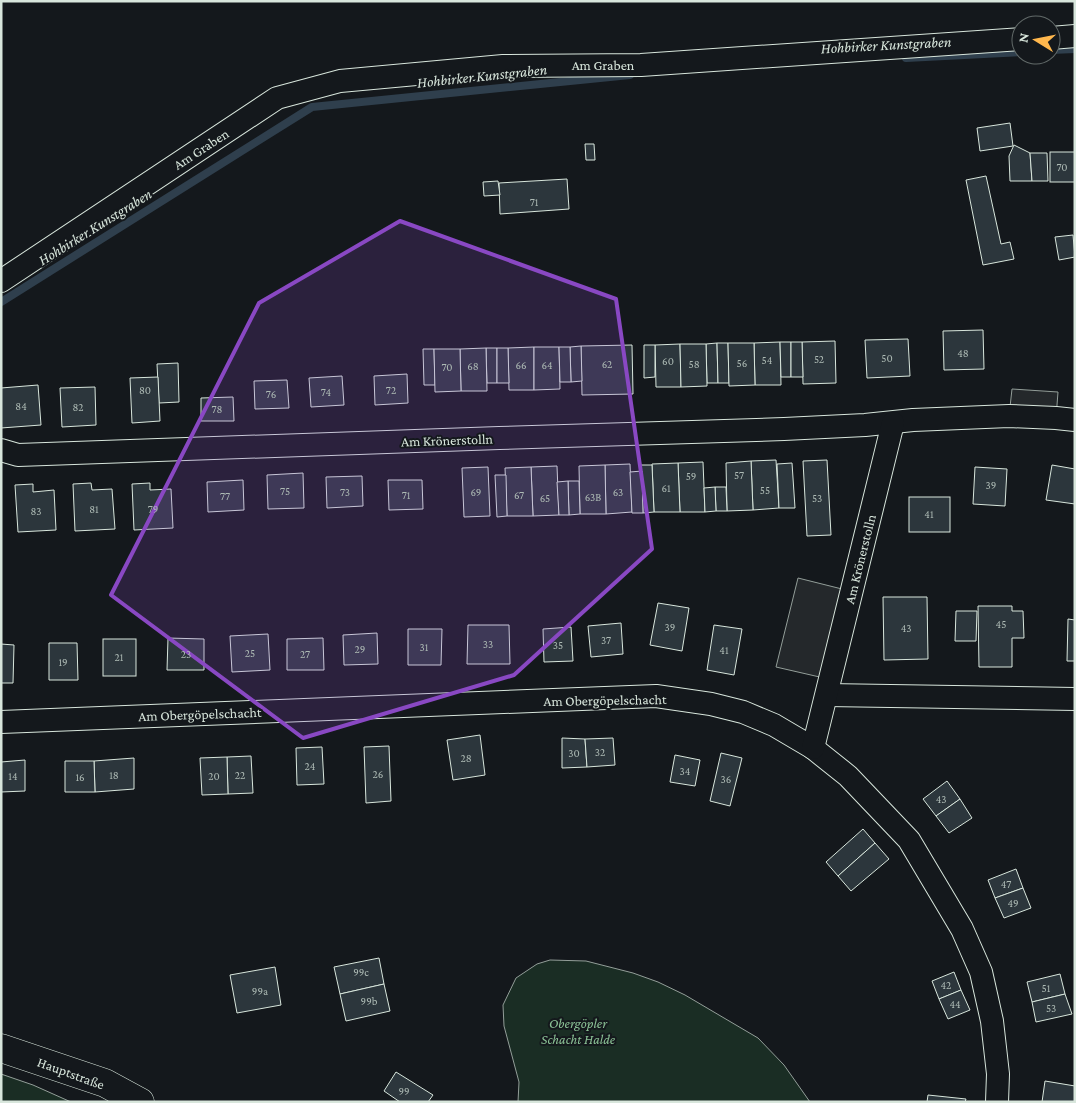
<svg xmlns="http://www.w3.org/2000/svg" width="1076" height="1103" font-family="'Crimson Pro',serif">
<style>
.green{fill:#1a2d24;stroke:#939e99}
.parking{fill:#24282b;stroke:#939e99}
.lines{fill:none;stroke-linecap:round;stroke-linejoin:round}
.stream{stroke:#2f3f4d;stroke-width:8}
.building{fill:#2c363c;stroke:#d8e6dc}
.street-casing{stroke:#d8e6dc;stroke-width:24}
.secondary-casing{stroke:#d8e6dc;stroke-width:29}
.street{stroke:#14181c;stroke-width:22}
.secondary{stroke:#14181c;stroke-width:28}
.marked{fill:#8948c3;fill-opacity:0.2;stroke:#8948c3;stroke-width:4;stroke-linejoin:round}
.labels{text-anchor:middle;stroke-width:4;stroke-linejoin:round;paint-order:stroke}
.number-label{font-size:11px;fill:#adbab4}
.street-label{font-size:14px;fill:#d8e6dc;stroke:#14181c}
.park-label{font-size:14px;font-style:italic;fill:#8ac095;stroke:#14181c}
.water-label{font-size:15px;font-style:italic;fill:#d8e6dc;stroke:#14181c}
</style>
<rect width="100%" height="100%" fill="#14181c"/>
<g class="green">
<polygon points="550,960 586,961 633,973 658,982 685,995 758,1038 784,1065 810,1102 518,1102 519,1082 504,1026 503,1005 516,978 537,964"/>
<polygon points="1,1074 33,1085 71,1102 1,1102"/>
</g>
<g class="parking">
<polygon points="1012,389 1058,392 1056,418 1009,416"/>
<polygon points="798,578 846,590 824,678 776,667"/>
</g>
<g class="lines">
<g class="stream">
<polyline points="1051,50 1075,49"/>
<polyline points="906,58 1021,52"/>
<polyline points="1,302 312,107 630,75"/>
</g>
</g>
<g class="building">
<polygon points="1010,123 1013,146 980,151 977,128"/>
<polygon points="585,144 594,144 595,160 586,160"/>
<polygon points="1014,145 1030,153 1032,181 1010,181 1009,156"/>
<rect x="1050" y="152" width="25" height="30"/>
<polygon points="1030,153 1047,153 1048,181 1032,181"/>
<polygon points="986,176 1001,244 1010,242 1014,259 983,265 966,180"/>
<polygon points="567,179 569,209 500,214 499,183"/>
<polygon points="498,181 500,195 484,196 483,182"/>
<polygon points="1073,235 1075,257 1059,260 1055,237"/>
<polygon points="983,330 984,369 944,370 943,331"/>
<polygon points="908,339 910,376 867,378 865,340"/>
<polygon points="835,341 836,383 803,384 802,342"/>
<polygon points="780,342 781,385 755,385 754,343"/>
<polygon points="780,342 791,342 791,377 781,377"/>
<polygon points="791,342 802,342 803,377 791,377"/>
<polygon points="717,343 718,383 707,383 706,344"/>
<polygon points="717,343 728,343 729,383 718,383"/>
<polygon points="728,343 754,343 755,385 729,386"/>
<polygon points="680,344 681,387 656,387 655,345"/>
<polygon points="680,344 706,344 707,386 681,387"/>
<polygon points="632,345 633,394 582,395 581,346"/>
<polygon points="644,345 655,345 655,377 644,378"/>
<polygon points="581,346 582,381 571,382 570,347"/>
<polygon points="534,347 534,390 509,390 508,348"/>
<polygon points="534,347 559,347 560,389 534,390"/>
<polygon points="559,347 570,347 571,382 560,382"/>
<polygon points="486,348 497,348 497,383 487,383"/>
<polygon points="486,348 487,391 461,391 460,349"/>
<polygon points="497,348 508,348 509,383 497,383"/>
<polygon points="423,349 434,349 435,385 424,385"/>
<polygon points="434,349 460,349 461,391 435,392"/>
<polygon points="178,363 179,402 159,403 157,364"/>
<polygon points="407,374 408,403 375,405 374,376"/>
<polygon points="342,376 344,405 311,407 309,378"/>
<polygon points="158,377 160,421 132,423 130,378"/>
<polygon points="287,380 289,408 255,409 254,381"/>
<polygon points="38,385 41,425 1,428 1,388"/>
<polygon points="95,387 96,425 62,427 60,388"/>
<polygon points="233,397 234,421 201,421 201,398"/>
<polygon points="776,460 779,508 753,510 751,461"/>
<polygon points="827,460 831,535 807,536 803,461"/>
<polygon points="751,461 753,510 727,511 726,463"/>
<polygon points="703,462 705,512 680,512 678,463"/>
<polygon points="678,463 680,512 654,512 652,464"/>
<polygon points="792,463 795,508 779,508 777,464"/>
<polygon points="630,464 632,512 606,514 605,465"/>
<polygon points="605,465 606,514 580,514 579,466"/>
<polygon points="641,465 652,465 654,512 643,513"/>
<polygon points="1052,465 1075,469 1075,504 1046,500"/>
<polygon points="557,466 559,515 533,516 531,467"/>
<polygon points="488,467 490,516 464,517 462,468"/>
<polygon points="531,467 533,516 507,516 505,468"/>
<polygon points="975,467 1007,469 1005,506 973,504"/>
<polygon points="642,471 643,513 632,513 630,472"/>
<polygon points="303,473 304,508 268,509 267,475"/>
<polygon points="495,475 506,475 507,516 497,517"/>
<polygon points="362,476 363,506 327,508 326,477"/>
<polygon points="243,480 244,510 208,512 207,482"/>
<polygon points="388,480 422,480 423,509 389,510"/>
<polygon points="568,481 579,481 580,514 569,515"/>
<polygon points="568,481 569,515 559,515 557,482"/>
<polygon points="91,483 92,490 112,489 115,529 75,531 73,484"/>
<polygon points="150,483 150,490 171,489 173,528 134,530 132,484"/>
<polygon points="33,484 33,492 54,490 56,530 18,532 15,485"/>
<polygon points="715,487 726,487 727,511 716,511"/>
<polygon points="715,487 716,511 705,512 704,488"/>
<rect x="909" y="497" width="41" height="35"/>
<polygon points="883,597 927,597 928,659 884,660"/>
<polygon points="658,603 689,608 682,651 650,645"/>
<polygon points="978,606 1012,606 1012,611 1023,611 1024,638 1012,638 1012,667 979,667"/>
<polygon points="956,611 977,611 976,641 955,641"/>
<polygon points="1068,619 1075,620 1075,661 1067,661"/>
<polygon points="621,623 623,654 591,657 588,626"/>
<polygon points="468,625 509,625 510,664 467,664"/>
<polygon points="714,625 742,629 734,675 707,670"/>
<polygon points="571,627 573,661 544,662 543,629"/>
<polygon points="408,629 442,629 441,665 408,665"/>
<polygon points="377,633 378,664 344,665 343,635"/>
<polygon points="268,634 270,670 232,672 230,636"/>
<polygon points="168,638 204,639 204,670 167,670"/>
<polygon points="323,638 324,670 287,670 287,639"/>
<rect x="103" y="639" width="33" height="37"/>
<polygon points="49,643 77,643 78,680 49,680"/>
<polygon points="1,644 14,645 13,683 1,683"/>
<polygon points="480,735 485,775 453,780 447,740"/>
<polygon points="562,738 585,739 587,767 562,768"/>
<polygon points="613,738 615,765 587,767 585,739"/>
<polygon points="389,746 391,801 366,803 364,747"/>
<polygon points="322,747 324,784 297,785 296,748"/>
<polygon points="721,753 742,758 730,806 710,801"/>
<polygon points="675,755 700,760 695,786 670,782"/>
<polygon points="251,756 253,793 228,794 227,757"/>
<polygon points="227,757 228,794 202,795 200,758"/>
<polygon points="134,758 134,789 95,792 94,761"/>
<polygon points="25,760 25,791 1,792 1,762"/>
<polygon points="65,761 94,761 95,792 65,792"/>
<polygon points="947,781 960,799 936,816 923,799"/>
<polygon points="960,799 972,818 949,833 936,816"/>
<polygon points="863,829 875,843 838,876 826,862"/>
<polygon points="875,843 889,859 851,891 838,876"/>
<polygon points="1016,869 1023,888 995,898 988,880"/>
<polygon points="1023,888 1031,908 1004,918 995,898"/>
<polygon points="379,958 384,984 340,994 334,967"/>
<polygon points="275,967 281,1005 237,1013 230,975"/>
<polygon points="954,972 961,990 939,999 932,981"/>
<polygon points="1060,974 1065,994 1032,1002 1027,982"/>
<polygon points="384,984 390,1011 346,1021 340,994"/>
<polygon points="961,990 970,1010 948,1019 939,999"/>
<polygon points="1065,994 1072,1014 1036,1022 1032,1002"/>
<polygon points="396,1072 433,1095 428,1102 400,1102 384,1091"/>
<polygon points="1045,1081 1075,1086 1075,1102 1042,1102"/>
<polygon points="928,1095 966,1099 965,1102 927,1102"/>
</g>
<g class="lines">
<g class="street-casing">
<g id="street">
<polyline points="1051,38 1075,36"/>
<polyline points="1,281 277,98 340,81 503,66 641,65 1021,39"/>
<polyline points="1,450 18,455 499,438 784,429 865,425 913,420 1009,416 1056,418 1075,420"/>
<polyline points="827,695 1075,699"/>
<polyline points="1,722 656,696 711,704 743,712 774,725 813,748 848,776 909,840 962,929 981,972 992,1021 998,1074 997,1102"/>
<polyline points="813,748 893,423"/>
</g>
</g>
<g class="secondary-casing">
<polyline id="secondary" points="1,1048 105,1083 140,1102"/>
</g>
<use href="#street" class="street"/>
<use href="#secondary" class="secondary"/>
</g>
<path class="marked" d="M400,221L616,299L652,549L514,675L303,738L111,595L259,303Z"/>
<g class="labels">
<g class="number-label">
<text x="1062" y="171">70</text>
<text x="534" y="206">71</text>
<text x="963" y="357">48</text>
<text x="887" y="362">50</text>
<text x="819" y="363">52</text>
<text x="767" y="364">54</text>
<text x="668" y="365">60</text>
<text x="742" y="367">56</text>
<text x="607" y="368">62</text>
<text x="694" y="368">58</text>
<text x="521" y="369">66</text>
<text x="547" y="369">64</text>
<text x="473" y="370">68</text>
<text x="447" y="371">70</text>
<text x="145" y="394">80</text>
<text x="391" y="394">72</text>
<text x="326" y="396">74</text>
<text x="271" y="398">76</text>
<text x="21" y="410">84</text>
<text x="78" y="411">82</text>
<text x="217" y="413">78</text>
<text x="739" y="479">57</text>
<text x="691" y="480">59</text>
<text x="991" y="489">39</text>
<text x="666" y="492">61</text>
<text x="765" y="494">55</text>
<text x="285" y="495">75</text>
<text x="345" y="496">73</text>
<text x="476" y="496">69</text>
<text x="618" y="496">63</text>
<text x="406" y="499">71</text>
<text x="519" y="499">67</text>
<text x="225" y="500">77</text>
<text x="593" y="501">63B</text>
<text x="545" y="502">65</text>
<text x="817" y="502">53</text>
<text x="94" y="513">81</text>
<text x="153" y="513">79</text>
<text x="36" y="515">83</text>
<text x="929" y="518">41</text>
<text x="1001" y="628">45</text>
<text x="670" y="631">39</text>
<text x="906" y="632">43</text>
<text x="606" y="644">37</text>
<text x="488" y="648">33</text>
<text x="558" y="649">35</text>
<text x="424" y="651">31</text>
<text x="360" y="653">29</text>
<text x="724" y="654">41</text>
<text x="250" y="657">25</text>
<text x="186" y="658">23</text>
<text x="305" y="658">27</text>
<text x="119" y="661">21</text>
<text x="63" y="666">19</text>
<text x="600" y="756">32</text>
<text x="574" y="757">30</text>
<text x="466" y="762">28</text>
<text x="310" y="770">24</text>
<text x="685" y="775">34</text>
<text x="378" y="778">26</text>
<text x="114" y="779">18</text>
<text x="240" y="779">22</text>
<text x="13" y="780">14</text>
<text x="214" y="780">20</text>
<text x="80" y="781">16</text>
<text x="726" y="783">36</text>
<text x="941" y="803">43</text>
<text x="1006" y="888">47</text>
<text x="1013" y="907">49</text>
<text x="361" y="976">99c</text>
<text x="946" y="989">42</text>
<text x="1046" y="992">51</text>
<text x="260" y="995">99a</text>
<text x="369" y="1005">99b</text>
<text x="955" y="1008">44</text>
<text x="1051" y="1012">53</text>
<text x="404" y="1095">99</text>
</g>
<g class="street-label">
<text x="603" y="70">Am Graben</text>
<text transform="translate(201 149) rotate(-33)" y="5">Am Graben</text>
<text transform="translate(447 440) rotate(-2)" y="5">Am Krönerstolln</text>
<text transform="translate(860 559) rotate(-76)" y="5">Am Krönerstolln</text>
<text transform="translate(605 700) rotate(-1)" y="5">Am Obergöpelschacht</text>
<text transform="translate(200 714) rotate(-2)" y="5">Am Obergöpelschacht</text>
<text transform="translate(71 1073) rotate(20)" y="5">Hauptstraße</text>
</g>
<g class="park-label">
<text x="578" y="1028">Obergöpler<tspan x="578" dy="16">Schacht Halde</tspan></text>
</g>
<g class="water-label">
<text transform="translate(886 45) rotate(-3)" y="5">Hohbirker Kunstgraben</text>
<text transform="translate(482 76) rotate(-6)" y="5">Hohbirker Kunstgraben</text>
<text transform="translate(95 227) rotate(-32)" y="5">Hohbirker Kunstgraben</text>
</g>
</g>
<rect width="1076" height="1103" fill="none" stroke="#d8e6dc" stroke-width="5"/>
<g transform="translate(1036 40) rotate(280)"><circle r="24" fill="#14181c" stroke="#626a69"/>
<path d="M0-4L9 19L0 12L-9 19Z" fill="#ffb74d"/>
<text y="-8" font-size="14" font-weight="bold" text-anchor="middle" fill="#d8e6dc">N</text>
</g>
</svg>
